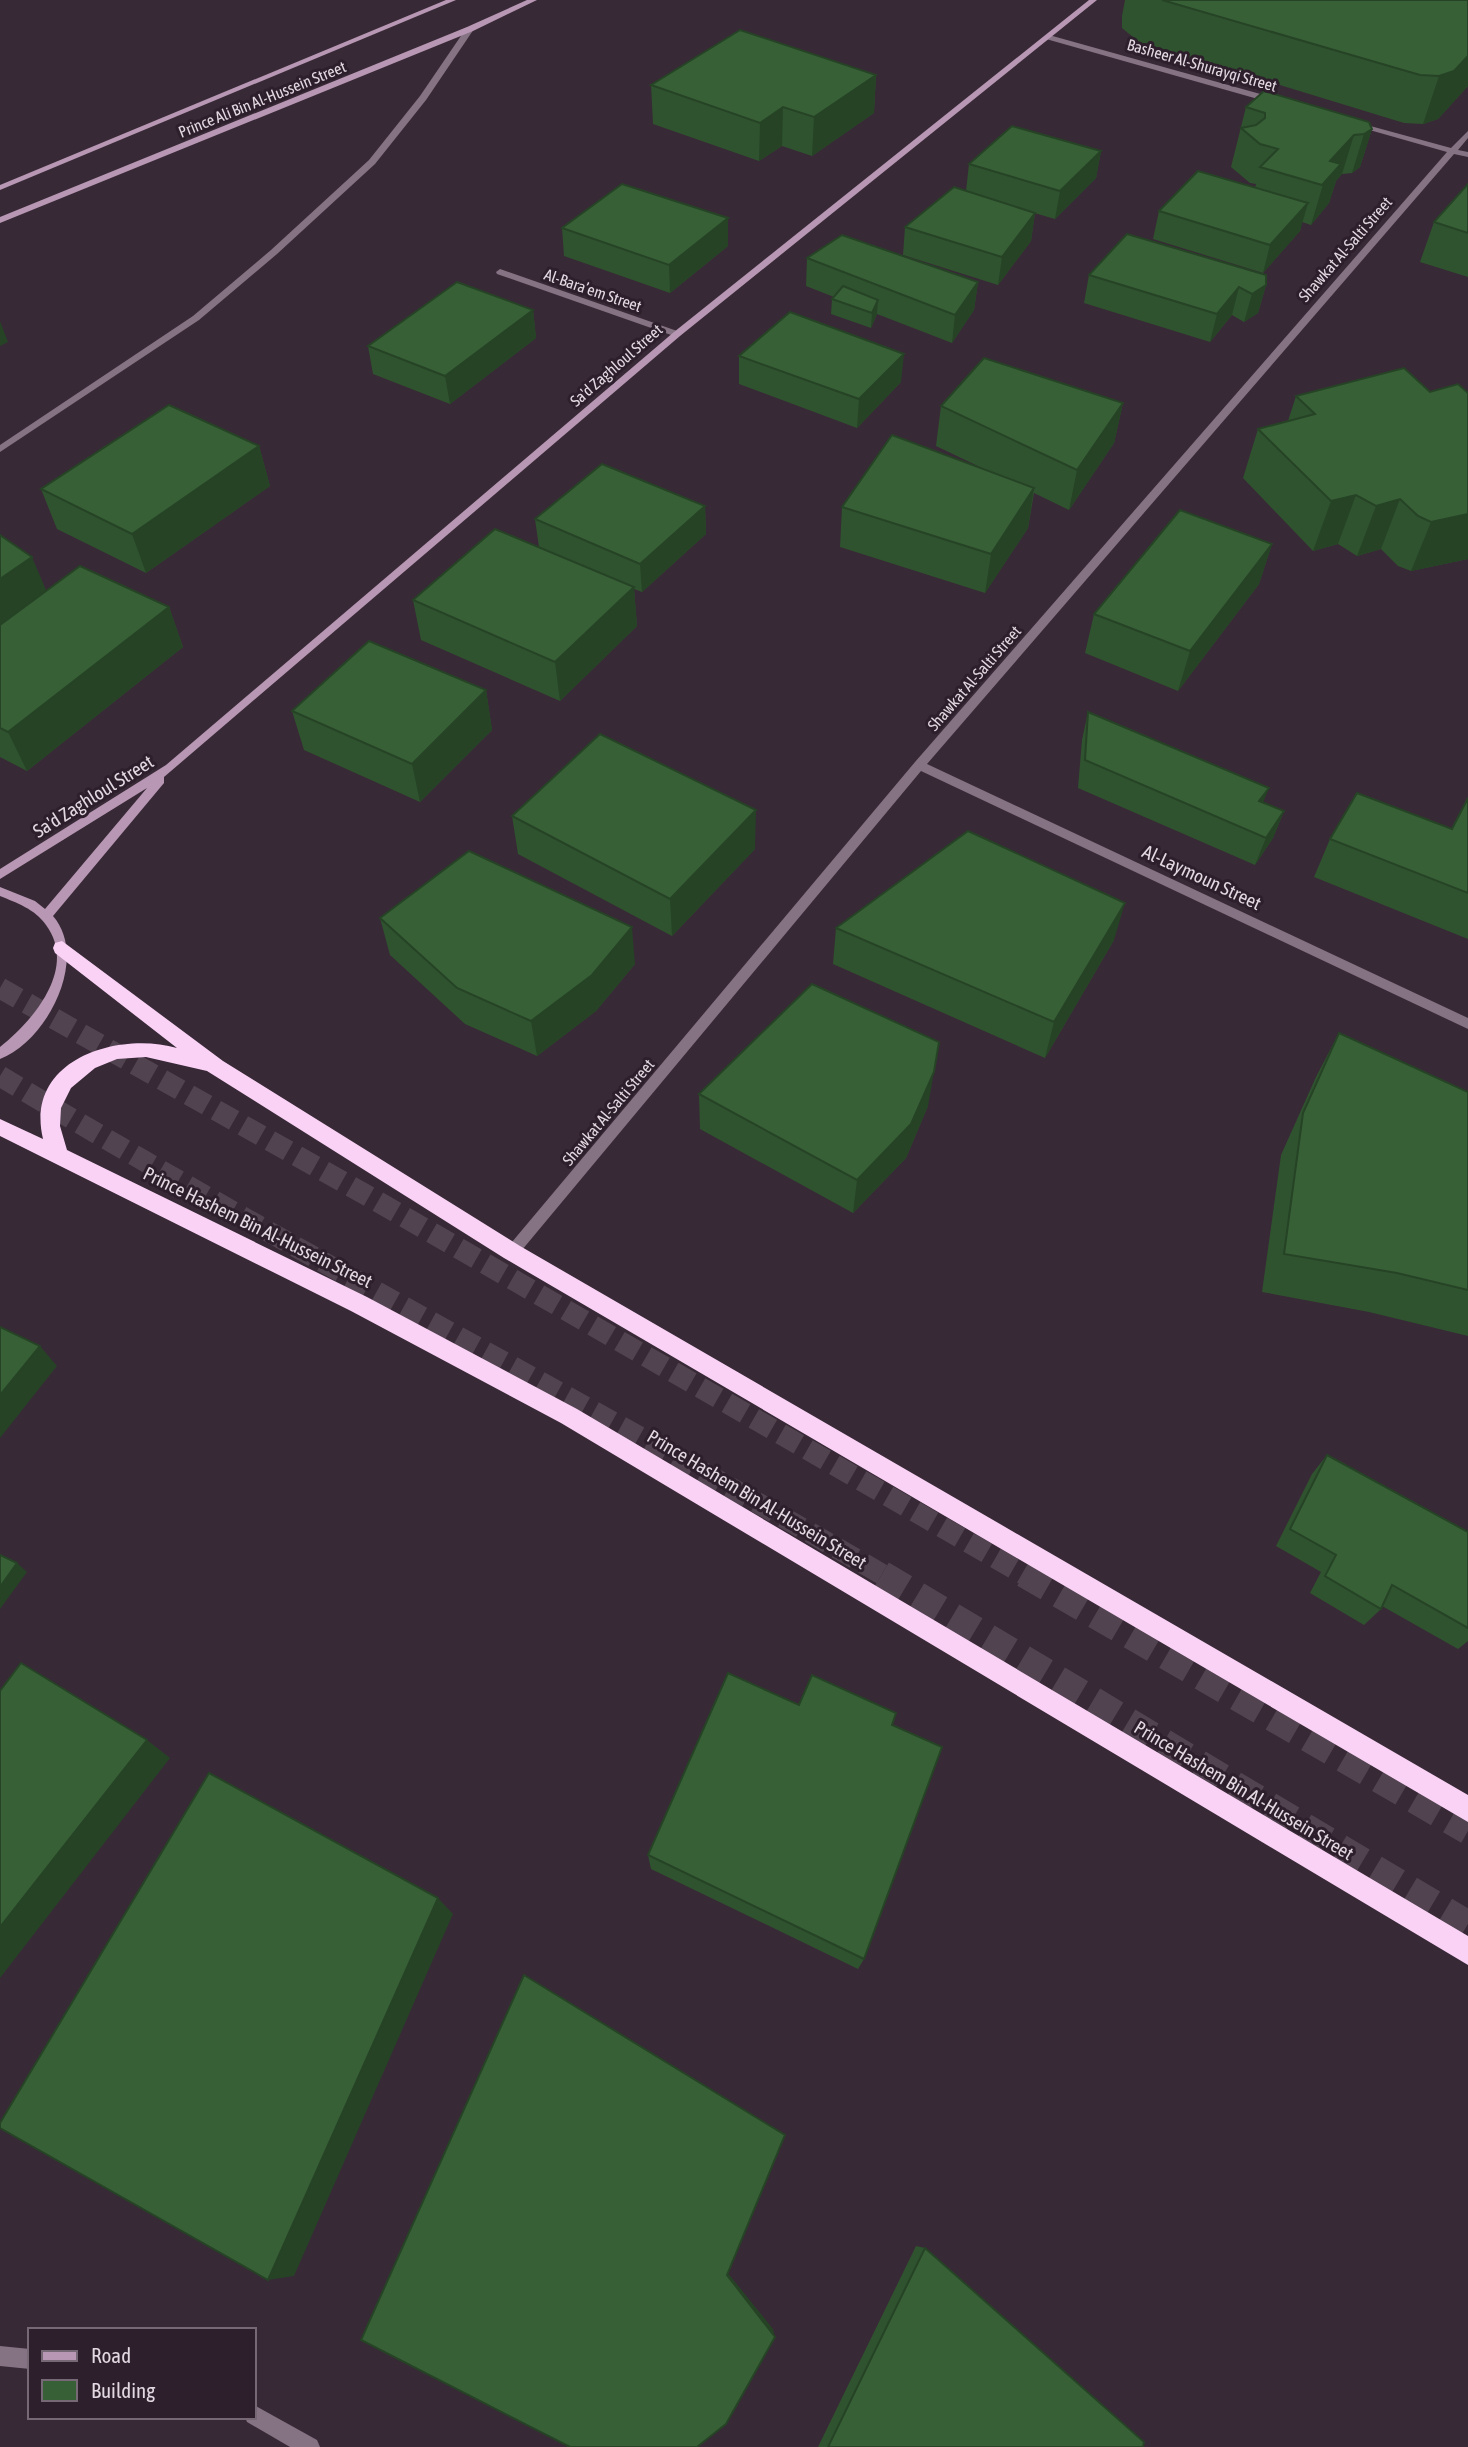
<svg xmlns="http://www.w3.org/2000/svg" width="1468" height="2447" font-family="'Asap Condensed',sans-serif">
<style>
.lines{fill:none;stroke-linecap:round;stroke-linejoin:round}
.highway-tunnel-far1{stroke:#524350;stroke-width:21;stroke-dasharray:21 10;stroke-linecap:butt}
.highway-tunnel{stroke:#524350;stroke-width:27;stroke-dasharray:27 14;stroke-linecap:butt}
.street{fill:#857283;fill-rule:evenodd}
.secondary{fill:#b797b3;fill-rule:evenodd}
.highway{fill:#f9d2f5;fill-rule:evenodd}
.wall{fill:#2f532e}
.shaded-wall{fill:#264326}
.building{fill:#376036;stroke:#264326;stroke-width:2}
.labels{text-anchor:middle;stroke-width:6;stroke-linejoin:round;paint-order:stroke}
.far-street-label{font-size:16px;fill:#e3d9e2;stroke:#2d1f2c}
.street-label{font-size:19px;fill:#e3d9e2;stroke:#2d1f2c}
</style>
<rect width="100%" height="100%" fill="#382936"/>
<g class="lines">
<g class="highway-tunnel-far1">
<polyline points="0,988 375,1200 1027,1576"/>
<path d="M0,1076C290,1251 592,1405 885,1576"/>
</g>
<g class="highway-tunnel">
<polyline points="882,1574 1468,1924"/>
<polyline points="1024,1574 1468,1831"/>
</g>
<g class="street">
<polygon points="467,27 474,29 426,100 375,164 277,254 199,320 0,452 0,445 193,316 271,250 369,160 420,96"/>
<polygon points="1049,35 1278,99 1279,101 1272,103 1046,39 1045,37"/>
<polygon points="1352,121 1451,148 1468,131 1468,138 1458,150 1468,152 1468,157 1454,154 927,764 1468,1018 1468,1029 921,771 517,1256 512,1258 507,1256 505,1252 507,1248 915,762 1447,152 1352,125"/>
<polygon points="500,269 680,332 682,334 674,336 497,274 496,272"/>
<polygon points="0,2346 30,2349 30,2369 0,2366"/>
<polygon points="254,2405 317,2440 320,2447 290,2447 247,2422 245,2417 254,2417"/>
</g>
<g class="secondary">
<polygon points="446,0 456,0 0,190 0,185"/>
<polygon points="527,0 537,0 473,31 0,223 0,217 467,27"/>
<path d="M1089,0H1097L680,336L164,777V783L53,916C90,959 46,1042 0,1059V1047C33,1021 78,968 46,925C35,909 17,903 0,896V887L35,901L45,909L147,788L0,879V869L166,765L674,332Z"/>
</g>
<path class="highway" d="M62,941L223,1061L520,1246L1468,1795V1822L504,1258L207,1071L146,1057L117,1059L95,1068L71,1088L61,1108L60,1126L67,1150L367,1297L577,1409L1468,1936V1965L561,1423L351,1311L0,1136V1119L43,1139C24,1060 117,1031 177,1048L55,953L53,948L55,943Z"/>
</g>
<g class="wall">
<polygon points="1125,0 1468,0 1468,86 1438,119 1423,124 1404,123 1139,42 1122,28 1122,16"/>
<polygon points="876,75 874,113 812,156 782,146 759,161 653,124 651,85"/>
<polygon points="1246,107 1372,129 1360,167 1352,173 1342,174 1336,181 1329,203 1311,225 1302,222 1300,231 1263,273 1153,239 1159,211 1255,188 1256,184 1250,183 1231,167"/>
<polygon points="1101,151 1096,178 1055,219 1017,208 1035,213 1031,241 998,285 903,255 905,227 966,191 969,164"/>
<polygon points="1468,184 1468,277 1420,262 1434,222"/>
<polygon points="562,228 728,246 670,293 564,256"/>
<polygon points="807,258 978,282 974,310 952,343 877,314 871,328 831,314 832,299 834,297 806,286"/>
<polygon points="1089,275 1266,285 1258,313 1244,322 1232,315 1210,342 1084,303"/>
<polygon points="533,310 536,338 450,404 373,374 368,346"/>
<polygon points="739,356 901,382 857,428 739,384"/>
<polygon points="1430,392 1468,393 1468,559 1411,571 1398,566 1381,549 1357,556 1338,544 1313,551 1243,478 1258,429 1288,421 1296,396"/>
<polygon points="1123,403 1114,443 1069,510 1034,493 1028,528 985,593 840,547 842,507 984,469 936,446 941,406"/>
<polygon points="259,446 270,486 146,573 57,529 41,489"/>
<polygon points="705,506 706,534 642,592 634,589 637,626 560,701 421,640 413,600 539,547 535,519"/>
<polygon points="0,535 46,591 169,607 183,647 27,771 0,757"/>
<polygon points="1272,544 1259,584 1178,691 1085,653 1094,614"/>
<polygon points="486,690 492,730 420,802 304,750 292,711"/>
<polygon points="1088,712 1263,803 1284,811 1273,838 1255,865 1078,788 1082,740"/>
<polygon points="1468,797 1468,939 1314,877 1330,839 1451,829"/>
<polygon points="512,816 755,849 672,936 518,854"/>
<polygon points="380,918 635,964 596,1011 537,1056 465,1024 390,955"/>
<polygon points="836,928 1114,940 1045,1058 833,964"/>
<polygon points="1339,1033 1468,1092 1468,1336 1369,1312 1262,1292 1281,1155 1316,1077"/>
<polygon points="699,1094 928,1106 906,1158 853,1213 700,1129"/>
<polygon points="1327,1455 1468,1532 1468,1641 1458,1649 1382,1606 1381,1609 1364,1625 1310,1593 1321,1572 1276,1546 1312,1474"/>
<polygon points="892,1726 864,1959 858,1969 651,1869 648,1855"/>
<polygon points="916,2246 925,2248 1143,2447 818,2447"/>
</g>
<g class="shaded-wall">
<polygon points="1468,56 1468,86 1438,119 1423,124 1439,76"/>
<polygon points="876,75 874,113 812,156 814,117"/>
<polygon points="783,107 782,146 759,161 760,123"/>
<polygon points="1372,129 1360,167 1352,173 1364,134"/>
<polygon points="1354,135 1342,174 1336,181 1329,203 1311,225 1330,161"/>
<polygon points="1101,151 1096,178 1055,219 1060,191"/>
<polygon points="1308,203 1300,231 1263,273 1270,245"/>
<polygon points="1035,213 1031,241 998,285 1002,257"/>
<polygon points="728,218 728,246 670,293 669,265"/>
<polygon points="978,282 974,310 952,343 955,315"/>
<polygon points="1266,285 1258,313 1244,322 1252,294"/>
<polygon points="1239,287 1232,315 1210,342 1217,314"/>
<polygon points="878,300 877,314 871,328 872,313"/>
<polygon points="533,310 536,338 450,404 445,376"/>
<polygon points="0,321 8,342 0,346"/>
<polygon points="904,354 901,382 857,428 859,399"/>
<polygon points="1123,403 1114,443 1069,510 1077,470"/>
<polygon points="259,446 270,486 146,573 132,534"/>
<polygon points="1034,488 1028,528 985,593 991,554"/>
<polygon points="1356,495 1338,544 1313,551 1331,501"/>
<polygon points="1400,499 1381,549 1357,556 1376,506"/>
<polygon points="705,506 706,534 642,592 640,564"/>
<polygon points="1468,514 1468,559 1411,571 1431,522"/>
<polygon points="1272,544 1259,584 1178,691 1190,651"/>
<polygon points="32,557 49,597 0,632 0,579"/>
<polygon points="634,587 637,626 560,701 555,662"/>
<polygon points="169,607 183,647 27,771 8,732"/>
<polygon points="486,690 492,730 420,802 412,764"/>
<polygon points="1269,788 1258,815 1259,801"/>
<polygon points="756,810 755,849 672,936 670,899"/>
<polygon points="1284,811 1273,838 1255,865 1266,838"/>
<polygon points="1125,903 1114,940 1045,1058 1054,1022"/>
<polygon points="632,927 635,964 596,1011 537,1056 531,1021"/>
<polygon points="934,1072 928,1106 906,1158 853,1213 857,1180"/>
<polygon points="40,1346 57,1366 0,1438 0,1395"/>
<polygon points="17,1563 27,1572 0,1609 0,1587"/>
<polygon points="147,1740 170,1758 0,1978 0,1927"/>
<polygon points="438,1898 453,1914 294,2276 268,2280"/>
<polygon points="727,2272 773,2329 775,2337 727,2275"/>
</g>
<g class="building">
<polygon points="1162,0 1468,0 1468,56 1454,71 1439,76 1420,75"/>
<polygon points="740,30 876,75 814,117 783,107 760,123 651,85"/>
<polygon points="1264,91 1369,122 1372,129 1364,134 1354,135 1330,161 1341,164 1322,185 1260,167 1278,149 1260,144 1241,128 1256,125 1265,118 1265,113 1246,107"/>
<polygon points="1012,126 1101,151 1060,191 969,164"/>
<polygon points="1198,171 1308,203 1270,245 1159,211"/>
<polygon points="622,184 728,218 669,265 562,228"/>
<polygon points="1468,184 1468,233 1434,222"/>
<polygon points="954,187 1035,213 1002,257 905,227"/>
<polygon points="1127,234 1266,275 1266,285 1252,294 1239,287 1217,314 1089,275"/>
<polygon points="842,235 978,282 955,315 807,258"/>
<polygon points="457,282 533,310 445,376 368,346"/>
<polygon points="843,286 878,300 872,313 832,299"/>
<polygon points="790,312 904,354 859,399 739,356"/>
<polygon points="984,358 1123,403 1077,470 941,406"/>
<polygon points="1404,368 1430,392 1458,384 1468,393 1468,514 1431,522 1418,516 1400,499 1376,506 1356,495 1331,501 1258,429 1315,414 1296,396"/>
<polygon points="169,405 259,446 132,534 41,489"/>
<polygon points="892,435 1034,488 991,554 842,507"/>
<polygon points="602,464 705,506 640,564 535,519"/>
<polygon points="1180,510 1272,544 1190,651 1094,614"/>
<polygon points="495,529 634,587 555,662 413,600"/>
<polygon points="0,535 32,557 0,579"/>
<polygon points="80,566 169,607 8,732 0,728 0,625"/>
<polygon points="369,641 486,690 412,764 292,711"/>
<polygon points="1088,712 1269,788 1259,801 1284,811 1266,838 1085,760"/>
<polygon points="600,734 756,810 670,899 512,816"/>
<polygon points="1357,793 1452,829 1468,798 1468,893 1330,839"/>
<polygon points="968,831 1125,903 1054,1022 836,928"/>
<polygon points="469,851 632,927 592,975 531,1021 457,988 380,918"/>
<polygon points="812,984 939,1042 934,1072 911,1124 857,1180 699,1094"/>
<polygon points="1339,1033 1468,1092 1468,1290 1397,1273 1284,1254 1303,1113"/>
<polygon points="0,1327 40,1346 0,1395"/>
<polygon points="1327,1455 1468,1532 1468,1628 1392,1585 1381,1609 1325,1576 1336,1555 1290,1529"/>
<polygon points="0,1555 17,1563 0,1587"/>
<polygon points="21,1663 147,1740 0,1927 0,1691"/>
<polygon points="728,1673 799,1705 812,1675 896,1713 892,1725 942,1747 864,1959 648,1855"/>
<polygon points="209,1773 438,1898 268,2280 0,2128 0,2123"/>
<polygon points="524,1975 785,2135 727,2275 775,2337 726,2424 697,2447 570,2447 361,2340"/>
<polygon points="925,2248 1144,2442 1143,2447 828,2447"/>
</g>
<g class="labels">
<g class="far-street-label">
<text transform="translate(1202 65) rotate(16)" y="6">Basheer Al-Shurayqi Street</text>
<text transform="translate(262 99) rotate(-22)" y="6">Prince Ali Bin Al-Hussein Street</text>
<text transform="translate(1345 249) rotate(-49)" y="6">Shawkat Al-Salti Street</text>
<text transform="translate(593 290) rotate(19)" y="6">Al-Bara’em Street</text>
<text transform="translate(616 365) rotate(-41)" y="6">Sa'd Zaghloul Street</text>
<text transform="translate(974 678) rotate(-49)" y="6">Shawkat Al-Salti Street</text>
<text transform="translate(608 1112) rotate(-50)" y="6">Shawkat Al-Salti Street</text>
</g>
<g class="street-label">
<text transform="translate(93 796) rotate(-32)" y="7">Sa'd Zaghloul Street</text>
<text transform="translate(1202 877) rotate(25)" y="7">Al-Laymoun Street</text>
<text transform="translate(258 1227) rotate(26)" y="7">Prince Hashem Bin Al-Hussein Street</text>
<text transform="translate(757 1499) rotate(31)" y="7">Prince Hashem Bin Al-Hussein Street</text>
<text transform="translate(1244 1790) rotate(31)" y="7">Prince Hashem Bin Al-Hussein Street</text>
</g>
</g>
<rect x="28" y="2328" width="228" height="91" fill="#2d1f2c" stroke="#766975" stroke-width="2"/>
<rect x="42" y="2351" width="35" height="10" fill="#b797b3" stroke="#766975" stroke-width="2"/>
<text x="91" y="2363" font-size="21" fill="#e3d9e2">Road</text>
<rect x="42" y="2380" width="35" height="21" fill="#376036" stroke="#766975" stroke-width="2"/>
<text x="91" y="2398" font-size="21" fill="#e3d9e2">Building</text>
</svg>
